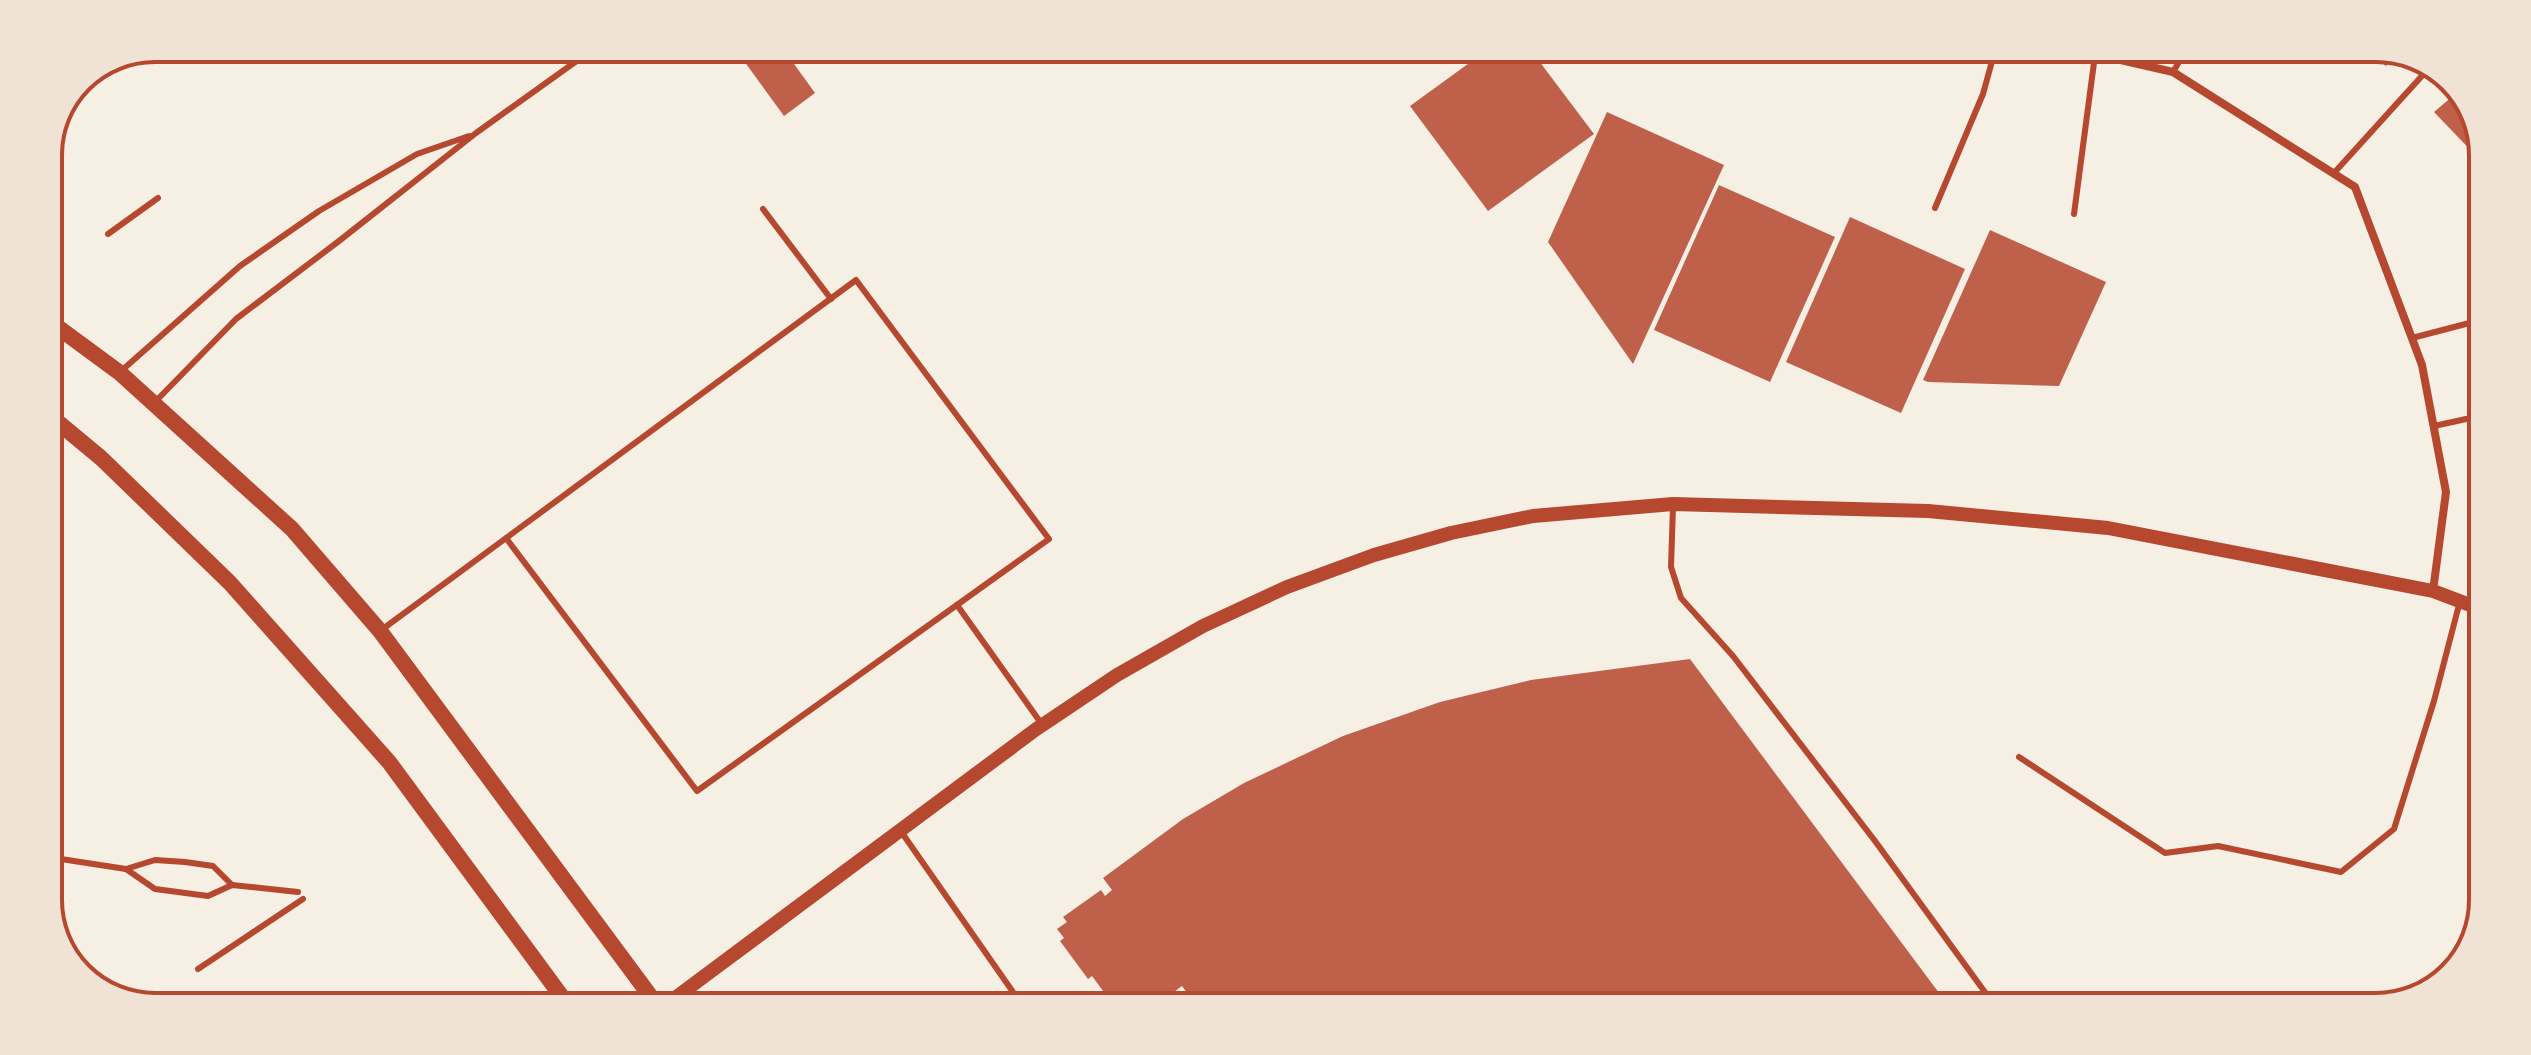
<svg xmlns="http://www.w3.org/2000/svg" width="2531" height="1055" font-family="'DM Sans',sans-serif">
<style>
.building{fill:#bf614a}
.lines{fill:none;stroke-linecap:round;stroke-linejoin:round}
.service{stroke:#b5482f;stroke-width:6}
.minor{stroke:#b5482f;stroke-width:8}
.tertiary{stroke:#b5482f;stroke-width:14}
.secondary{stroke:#b5482f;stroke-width:16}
.rim{fill:none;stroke:#b5482f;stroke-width:4}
</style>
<rect width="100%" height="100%" fill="#f6efe4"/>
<g class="building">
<polygon points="736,50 784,50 815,93 784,116"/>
<polygon points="1483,53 1533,53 1594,134 1488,211 1410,106"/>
<polygon points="2372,56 2394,56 2386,66"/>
<polygon points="2460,90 2483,148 2482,172 2477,166 2482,162 2434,112"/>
<polygon points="1607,112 1724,165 1633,364 1548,242"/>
<polygon points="1719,185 1835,237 1770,382 1654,330"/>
<polygon points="1850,217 1965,269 1901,413 1786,362"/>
<polygon points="1990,230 2106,282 2059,386 1928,382 1923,380"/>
<polygon points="1690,659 1948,1005 1194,1003 1182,986 1159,1003 1112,1003 1092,976 1088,979 1060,941 1064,938 1057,929 1067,922 1063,917 1101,890 1105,896 1112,890 1103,878 1183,819 1244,783 1343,736 1440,702 1531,680"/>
</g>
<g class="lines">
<g class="service">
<polyline points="2173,72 2183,55"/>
<polyline points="2334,173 2430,67"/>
<polyline points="1935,208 1983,94 1994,54"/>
<polyline points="763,209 831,299"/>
<polyline points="2074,214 2095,55"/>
<polyline points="108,234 158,198"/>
<polyline points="2412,338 2481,320"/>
<polyline points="120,372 240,266 319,211 417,154 469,136"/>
<polyline points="154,403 236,319 339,241 476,133 592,50"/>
<polyline points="2434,426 2480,416"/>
<polyline points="1673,506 1671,567 1681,598 1733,656 1875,841 1995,1006"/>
<polyline points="957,605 1041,723"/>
<polyline points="380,631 856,280 1049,539 697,791 506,538"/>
<polyline points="2019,757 2165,853 2218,846 2341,872 2394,829 2434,701 2460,601"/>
<polyline points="900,830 1020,1002"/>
<polyline points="48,857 126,869 155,889 208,896 232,885 298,892"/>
<polyline points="126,869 155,860 185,862 213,866 232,885"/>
<polyline points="198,969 303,899"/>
</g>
<polyline class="minor" points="2099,55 2173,72 2355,187 2422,365 2446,492 2433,591"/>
<polyline class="tertiary" points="671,1001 1035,730 1117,675 1203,626 1287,587 1374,555 1451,533 1533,516 1673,504 1928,511 2108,528 2433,591 2478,608"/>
<g class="secondary">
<polyline points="48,320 120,373 292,529 380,631 654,1001"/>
<polyline points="48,414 101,458 230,583 389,762 565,1001"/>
</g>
</g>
<path d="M0 0H2531V1055H0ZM155 62H2376A93 93 0 0 1 2469 155V900A93 93 0 0 1 2376 993H155A93 93 0 0 1 62 900V155A93 93 0 0 1 155 62Z" fill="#f1e2d6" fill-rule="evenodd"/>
<path class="rim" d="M155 62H2376A93 93 0 0 1 2469 155V900A93 93 0 0 1 2376 993H155A93 93 0 0 1 62 900V155A93 93 0 0 1 155 62Z"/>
</svg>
